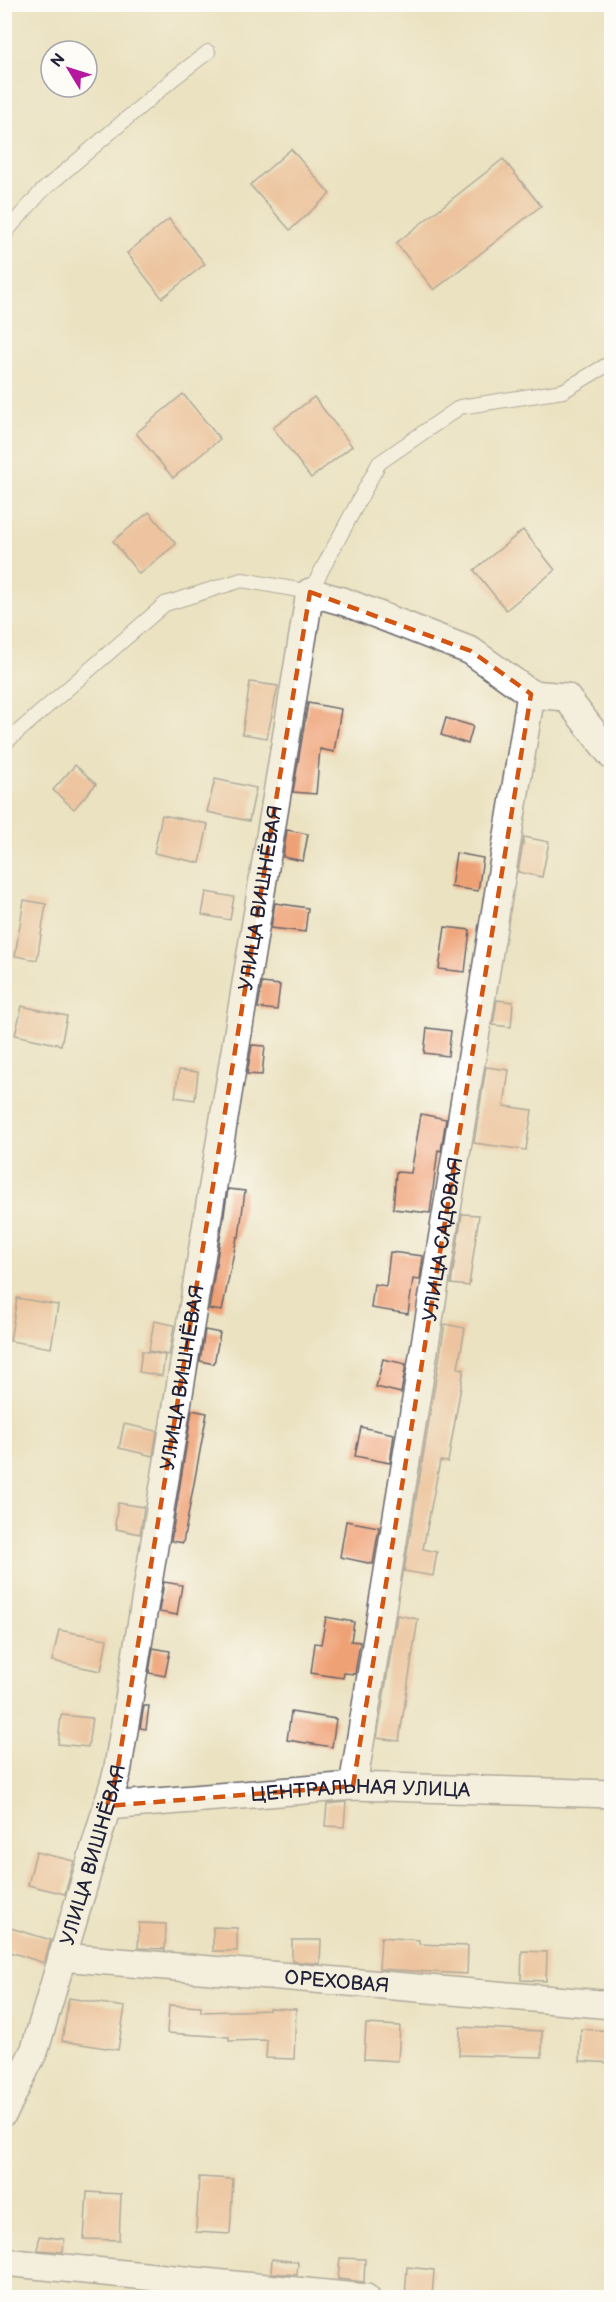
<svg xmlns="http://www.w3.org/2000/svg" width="616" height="2302" font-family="'Balsamiq Sans',sans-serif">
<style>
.building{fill:#efa176}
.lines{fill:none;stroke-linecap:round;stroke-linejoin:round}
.service-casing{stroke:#68656a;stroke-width:16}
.minor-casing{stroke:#68656a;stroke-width:30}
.service{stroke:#fff;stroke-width:14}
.minor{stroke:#fff;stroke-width:27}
.marked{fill:none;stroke:#d45411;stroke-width:4.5;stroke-dasharray:12 8;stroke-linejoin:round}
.labels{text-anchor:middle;stroke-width:5;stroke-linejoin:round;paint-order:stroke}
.street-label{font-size:20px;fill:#22223b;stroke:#fdfcf7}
</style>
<rect width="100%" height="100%" fill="#fdfcf7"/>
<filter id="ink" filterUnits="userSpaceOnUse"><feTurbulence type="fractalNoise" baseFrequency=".0167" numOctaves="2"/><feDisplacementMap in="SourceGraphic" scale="12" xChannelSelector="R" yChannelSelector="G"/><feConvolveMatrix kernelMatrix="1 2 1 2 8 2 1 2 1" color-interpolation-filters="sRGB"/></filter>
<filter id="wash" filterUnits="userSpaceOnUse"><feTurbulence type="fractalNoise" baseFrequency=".008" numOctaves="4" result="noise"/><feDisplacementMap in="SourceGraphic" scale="24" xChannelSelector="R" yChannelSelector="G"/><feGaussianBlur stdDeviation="1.35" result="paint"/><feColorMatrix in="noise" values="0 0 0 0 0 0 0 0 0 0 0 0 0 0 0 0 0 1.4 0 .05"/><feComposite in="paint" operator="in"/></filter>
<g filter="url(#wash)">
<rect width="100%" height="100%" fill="#ebe2c1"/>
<g id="blocks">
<g class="building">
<polygon points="291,149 330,194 290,230 250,185"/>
<polygon points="503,159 541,206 434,290 396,243"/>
<polygon points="169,219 205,264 162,298 127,253"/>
<polygon points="183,394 220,439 173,478 136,433"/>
<polygon points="314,397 352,446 311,478 273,428"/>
<polygon points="149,512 176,544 139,574 113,541"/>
<polygon points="523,530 555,570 506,610 474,570"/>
<polygon points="250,682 278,686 267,738 242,734"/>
<polygon points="308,703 341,709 334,752 320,749 316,794 293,792"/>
<polygon points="446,718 473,726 468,744 441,735"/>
<polygon points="75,765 96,784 74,809 53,790"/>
<polygon points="215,779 256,788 249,821 207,812"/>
<polygon points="162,815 208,824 200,863 154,853"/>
<polygon points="287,830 308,834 303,861 283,857"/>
<polygon points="524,837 549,842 542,877 518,872"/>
<polygon points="456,853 483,858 478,891 451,887"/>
<polygon points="206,892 234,897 230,920 202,915"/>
<polygon points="24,900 46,904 37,960 15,956"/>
<polygon points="275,903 308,908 305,932 271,928"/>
<polygon points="445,927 470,930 465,972 439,969"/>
<polygon points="262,983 280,985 277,1010 258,1008"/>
<polygon points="497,1000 513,1002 511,1027 493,1025"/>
<polygon points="22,1006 67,1016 61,1045 15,1035"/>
<polygon points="427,1028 451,1031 448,1056 424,1053"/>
<polygon points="252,1045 265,1046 262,1075 247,1074"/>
<polygon points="486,1067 509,1070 504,1106 532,1110 526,1150 474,1143"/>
<polygon points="179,1070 198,1072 195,1100 175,1097"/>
<polygon points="421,1114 446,1119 441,1151 438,1150 430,1213 393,1209 396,1172 411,1173"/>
<polygon points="228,1189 245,1191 239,1237 237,1237 222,1311 209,1309"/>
<polygon points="462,1214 479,1215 469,1286 451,1284"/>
<polygon points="390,1252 423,1256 420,1280 413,1279 408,1314 371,1308 374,1284 386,1286"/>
<polygon points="17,1298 58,1305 51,1348 10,1341"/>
<polygon points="154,1321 174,1325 169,1355 149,1351"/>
<polygon points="445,1324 465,1328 458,1368 464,1369 448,1462 440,1461 423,1549 437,1552 433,1576 404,1571"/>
<polygon points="205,1330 220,1333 214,1364 200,1361"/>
<polygon points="142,1351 165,1355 162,1376 139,1372"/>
<polygon points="383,1359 406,1364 401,1393 376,1387"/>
<polygon points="192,1410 207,1413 183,1543 171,1541"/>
<polygon points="124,1424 157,1431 153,1456 119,1448"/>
<polygon points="361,1427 394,1434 390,1463 355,1456"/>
<polygon points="118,1503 144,1507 140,1534 116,1529 117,1526 115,1525"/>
<polygon points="346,1521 379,1527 373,1564 340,1557"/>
<polygon points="164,1582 182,1585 177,1615 159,1612"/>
<polygon points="397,1615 418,1619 399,1741 377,1738"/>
<polygon points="326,1617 354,1622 351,1641 360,1642 355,1674 344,1673 343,1678 311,1673 315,1643 321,1644"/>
<polygon points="59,1630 107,1639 101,1671 52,1661"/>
<polygon points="153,1648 170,1651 165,1676 149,1673"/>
<polygon points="144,1706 149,1706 146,1729 140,1728"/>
<polygon points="291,1712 336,1719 332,1747 287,1740"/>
<polygon points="61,1715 92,1718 88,1747 58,1744"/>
<polygon points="346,1802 344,1827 325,1826 327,1804"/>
<polygon points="36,1852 74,1861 65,1894 28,1885"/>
<polygon points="139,1923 166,1924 165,1949 138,1948"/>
<polygon points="4,1926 51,1940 44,1963 4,1950"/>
<polygon points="213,1927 237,1928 237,1951 213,1951"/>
<polygon points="381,1937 419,1940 419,1944 468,1946 467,1974 379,1969"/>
<polygon points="292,1940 321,1940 320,1964 292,1961"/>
<polygon points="522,1951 547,1952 546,1981 521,1980"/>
<polygon points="69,1998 125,2007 118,2050 62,2041"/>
<polygon points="169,2005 201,2007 201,2012 269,2010 269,2008 296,2009 294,2059 266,2058 267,2040 229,2041 229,2037 167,2033"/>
<polygon points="366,2024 400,2026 398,2061 364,2059"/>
<polygon points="460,2027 542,2031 542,2057 459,2055"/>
<polygon points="581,2029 612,2031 612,2063 580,2061"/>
<polygon points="199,2177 233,2179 230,2234 196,2232"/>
<polygon points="87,2192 121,2194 119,2240 84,2239"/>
<polygon points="39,2236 64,2239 63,2252 38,2250"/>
<polygon points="340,2258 365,2259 364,2282 338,2279"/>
<polygon points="272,2259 298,2262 297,2275 271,2273"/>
<polygon points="407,2267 434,2270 432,2298 405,2298"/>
</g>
</g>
</g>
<g filter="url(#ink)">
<use href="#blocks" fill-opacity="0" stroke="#68656a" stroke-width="1.5"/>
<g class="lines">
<g class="service-casing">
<g id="service">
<polyline points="4,234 42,191 174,78 208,52"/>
<polyline points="4,744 165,604 242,580 310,592 379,463 460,407 563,391 612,362"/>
</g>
</g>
<g class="minor-casing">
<g id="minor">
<polyline points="531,694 566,697 612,756"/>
<path id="s1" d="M353,1786L531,694"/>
<path id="s2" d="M107,1806L353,1786L612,1794"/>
<path id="s3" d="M62,1957L612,2005"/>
<path id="s4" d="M4,2112L35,2049L117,1773L310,592L345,602L471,651L531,694"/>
<polyline points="4,2262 366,2298"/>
</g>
</g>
<use href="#service" class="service"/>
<use href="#minor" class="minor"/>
</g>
</g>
<path d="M0 0H616V2302H0ZM310,592L471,651L531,694L353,1786L107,1806L117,1773Z" fill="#ebe2c1" fill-opacity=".55" fill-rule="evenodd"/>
<path class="marked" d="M310,592L471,651L531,694L353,1786L107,1806L117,1773Z"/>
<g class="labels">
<g class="street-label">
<text dy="7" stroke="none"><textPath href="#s4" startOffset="1245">УЛИЦА ВИШНЁВАЯ</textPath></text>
<text dy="7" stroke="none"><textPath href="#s1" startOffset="554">УЛИЦА САДОВАЯ</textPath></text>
<text dy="7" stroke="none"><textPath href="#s4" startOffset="759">УЛИЦА ВИШНЁВАЯ</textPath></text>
<text dy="7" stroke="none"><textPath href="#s2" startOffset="254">ЦЕНТРАЛЬНАЯ УЛИЦА</textPath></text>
<text dy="7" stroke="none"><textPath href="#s4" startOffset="273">УЛИЦА ВИШНЁВАЯ</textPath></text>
<text dy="7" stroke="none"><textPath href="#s3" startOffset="276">ОРЕХОВАЯ</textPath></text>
</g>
</g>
<rect width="616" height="2302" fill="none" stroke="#fdfcf7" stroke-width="24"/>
<g transform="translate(69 69) rotate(308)"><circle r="28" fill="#fdfcf7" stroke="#a5a5ac" stroke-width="1.5"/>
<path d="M0-4.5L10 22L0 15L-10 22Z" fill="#b5179e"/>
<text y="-9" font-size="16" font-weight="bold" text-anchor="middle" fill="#22223b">N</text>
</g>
</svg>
